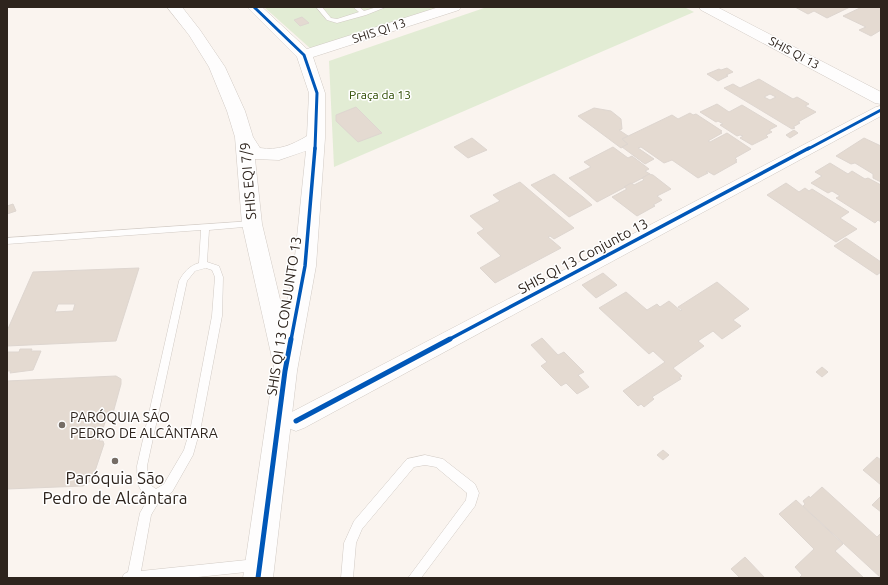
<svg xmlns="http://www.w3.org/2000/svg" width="888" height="585" font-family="Ubuntu,sans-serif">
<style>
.green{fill:#e2ecd4}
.building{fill:#e4dad1;stroke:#ded6d0;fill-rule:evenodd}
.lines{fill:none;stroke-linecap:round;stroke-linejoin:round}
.service-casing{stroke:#d2cbc5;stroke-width:1}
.minor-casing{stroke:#d2cbc5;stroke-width:1}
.tertiary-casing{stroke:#d2cbc5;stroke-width:1}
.service{fill:#fefdfd;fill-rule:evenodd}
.minor{fill:#fefdfd;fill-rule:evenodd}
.tertiary{fill:#fefdfd;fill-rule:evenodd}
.cycleway-far2-casing{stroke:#fff;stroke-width:5}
.cycleway-far1-casing{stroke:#fff;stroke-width:6}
.cycleway-casing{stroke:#fff;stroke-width:8}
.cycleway-far2{stroke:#0057b8;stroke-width:3}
.cycleway-far1{stroke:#0057b8;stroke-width:3.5}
.cycleway{stroke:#0057b8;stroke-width:5}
.poi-dot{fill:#756d66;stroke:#fff;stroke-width:1.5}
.labels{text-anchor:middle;stroke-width:3;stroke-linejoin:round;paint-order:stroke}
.far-street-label{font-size:12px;fill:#2e241d;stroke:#fff}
.far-park-label{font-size:12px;fill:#2c4b00;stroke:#fff}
.street-label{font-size:14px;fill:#2e241d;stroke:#fff}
.poi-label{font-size:14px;fill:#2e241d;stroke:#fff;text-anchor:start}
.near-poi-label{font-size:17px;fill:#2e241d;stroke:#fff}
</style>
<rect width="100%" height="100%" fill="#faf4ef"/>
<g class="green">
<polygon points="264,7 439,7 311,49"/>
<polygon points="487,7 684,7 694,12 334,167 329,61"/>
</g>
<g class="building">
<polygon points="795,7 850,7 827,18 814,11 808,14"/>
<polygon points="862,7 881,7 881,30 871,36 859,30 866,27 843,16"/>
<polygon points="302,17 309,23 300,26 294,20"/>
<polygon points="727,68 733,72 726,75 728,76 718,81 707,74 719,69 721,70"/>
<path d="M759,79L793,99L797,97L809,104L805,106L816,112L798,122L800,123L793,127L795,128L792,129L724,88L733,84L740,88ZM770,94L776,97L770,100L764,97Z"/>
<polygon points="717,104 729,112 742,105 777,126 769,130 772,132 766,135 768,137 752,145 740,138 743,136 740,135 737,136 720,125 723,124 718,121 716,122 700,112"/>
<polygon points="356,107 382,133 358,142 336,121 336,115"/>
<polygon points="594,108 611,111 621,119 622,129 619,130 628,136 622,139 628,144 621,148 578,116"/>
<polygon points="690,113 693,115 696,114 722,131 720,132 722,133 708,141 710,142 727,133 751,149 735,158 737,160 735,161 737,162 714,175 707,171 706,172 708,173 698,178 672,160 664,163 641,147 638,148 654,159 645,164 622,147 628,144 622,139 672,115 678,119"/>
<polygon points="794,130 798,133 790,138 786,135"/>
<polygon points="472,138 487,150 468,158 454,147"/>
<polygon points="864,138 881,146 881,182 873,178 873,174 855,163 851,164 836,156"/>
<polygon points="613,147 628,158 632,156 649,169 645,171 650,174 597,202 569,178 591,167 584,162"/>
<polygon points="830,163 848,174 852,171 865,179 868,178 881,185 881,222 878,220 875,223 836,198 840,196 832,191 828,193 811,183 822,176 815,172"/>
<polygon points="554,174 583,197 592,205 569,217 531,185"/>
<polygon points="649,174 653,175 671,189 657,196 662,200 653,205 655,206 637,216 612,197 627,189 624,187 631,183 634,185 644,180 642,178"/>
<polygon points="520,182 574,228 554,239 550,236 548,237 561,248 495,283 480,268 501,256 477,233 484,229 470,216 500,201 493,195"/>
<polygon points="786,183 799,192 805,188 809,191 812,189 849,212 840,218 857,229 836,242 767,195"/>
<polygon points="13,204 16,211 7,214 7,206"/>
<polygon points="846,238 881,262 881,272 877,275 834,246"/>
<path d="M139,268L116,341L7,346V331L33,272ZM58,304H75L73,311L55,312Z"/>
<polygon points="603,273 617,285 596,298 582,285"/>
<polygon points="717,282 749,309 733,320 741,326 722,339 713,331 698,341 704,346 673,368 682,376 679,378 681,379 652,397 654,399 644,407 641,404 638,406 623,391 665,362 653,351 649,354 599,308 626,292 647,310 657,304 660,307 669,301 681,311 682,310 678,307"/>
<polygon points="542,338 558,355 564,352 584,372 578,375 589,387 577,394 566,383 561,386 541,366 547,362 531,345"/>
<polygon points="20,349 32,349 31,351 41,351 33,370 10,373 11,371 7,371 7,352 19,352"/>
<polygon points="822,367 828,372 822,377 816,372"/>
<polygon points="116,376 121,379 121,384 113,413 107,416 99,441 103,441 104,444 92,480 83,486 7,489 7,381"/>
<polygon points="663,450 669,455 663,460 657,455"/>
<polygon points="877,457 881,460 881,485 863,470"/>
<polygon points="822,487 877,537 881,533 881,578 803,506 805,504 803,501 809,496 810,498"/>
<polygon points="881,496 881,512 872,505"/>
<polygon points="796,500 843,544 835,551 864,578 799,578 802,575 795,567 814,549 779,514"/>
<polygon points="745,557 765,578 740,578 731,569"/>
</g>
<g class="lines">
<g class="service-casing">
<g id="service">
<polygon points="316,7 322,7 331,18 337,19 359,12 353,7 359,7 364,11 377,7 386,7 366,15 337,23 327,20"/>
<path d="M252,221L255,222L256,224L255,226L209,230L207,262L219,266L223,277L222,316L201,426L193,455L172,492L160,500L151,515L141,571L256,559L260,561L262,565L260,569L256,571L188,578H122L124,574L128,572L140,513L149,497C135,487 138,482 137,466L179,281C184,272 189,266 199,263L201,230L7,244V238ZM206,268L212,270L215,277L212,316L191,426L184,450L164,484L156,489L149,484L147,466L187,281L195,271Z"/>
<polygon points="425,455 443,459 475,484 479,493 475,506 421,578 408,578 466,500 467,493 436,467 425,465 414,467 362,529 356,543 353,578 341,578 344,543 354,521 407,459"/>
</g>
</g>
<g class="minor-casing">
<polygon id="minor" points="881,106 881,116 304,428 296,431 288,428 285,421 288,414 876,107"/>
</g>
<g class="tertiary-casing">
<g id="tertiary">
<path d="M167,7H182L200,30L225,67L245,111L253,137L260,148C278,151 292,145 307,136L309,93L297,57L247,7H262L307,49L439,7H461L459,10L313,57L325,93V138L316,266L297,371L273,578H243L274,367L242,224L235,137L227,111L209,67L189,35ZM306,151L294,266L284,316L262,224L255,159L279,160Z"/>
<polygon points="699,7 717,7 881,92 881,104 875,103 701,10"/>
</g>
</g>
<use href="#service" class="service"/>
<use href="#minor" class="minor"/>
<use href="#tertiary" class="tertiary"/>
<g class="cycleway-far2-casing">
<g id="cycleway-far2">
<polyline points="254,7 304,55 317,93 315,149"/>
<polyline points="808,149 881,110"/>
</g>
</g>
<g class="cycleway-far1-casing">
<g id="cycleway-far1">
<polyline points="291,340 305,266 315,148"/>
<polyline points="448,340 809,148"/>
</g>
</g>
<g class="cycleway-casing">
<g id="cycleway">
<polyline points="296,421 450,339"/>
<polyline points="258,578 285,371 291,339"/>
</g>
</g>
<use href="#cycleway-far2" class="cycleway-far2"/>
<use href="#cycleway-far1" class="cycleway-far1"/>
<use href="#cycleway" class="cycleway"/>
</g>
<g class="poi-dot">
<circle cx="62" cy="425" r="4"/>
<circle cx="115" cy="461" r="4"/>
</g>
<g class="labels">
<g class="far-street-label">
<text transform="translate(379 31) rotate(-18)" y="4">SHIS QI 13</text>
<text transform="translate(794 53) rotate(28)" y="4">SHIS QI 13</text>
</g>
<g class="far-park-label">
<text x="380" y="99">Praça da 13</text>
</g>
<g class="street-label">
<text transform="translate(248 181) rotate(-95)" y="5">SHIS EQI 7/9</text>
<text transform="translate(583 256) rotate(-28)" y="5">SHIS QI 13 Conjunto 13</text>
<text transform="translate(284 316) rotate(-81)" y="5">SHIS QI 13 CONJUNTO 13</text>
</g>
<g class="poi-label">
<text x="70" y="422">PARÓQUIA SÃO<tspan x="70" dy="16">PEDRO DE ALCÂNTARA</tspan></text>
</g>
<g class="near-poi-label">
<text x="115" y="484">Paróquia São<tspan x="115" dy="20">Pedro de Alcântara</tspan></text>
</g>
</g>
<rect width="888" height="585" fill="none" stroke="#2e241d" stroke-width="16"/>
</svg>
